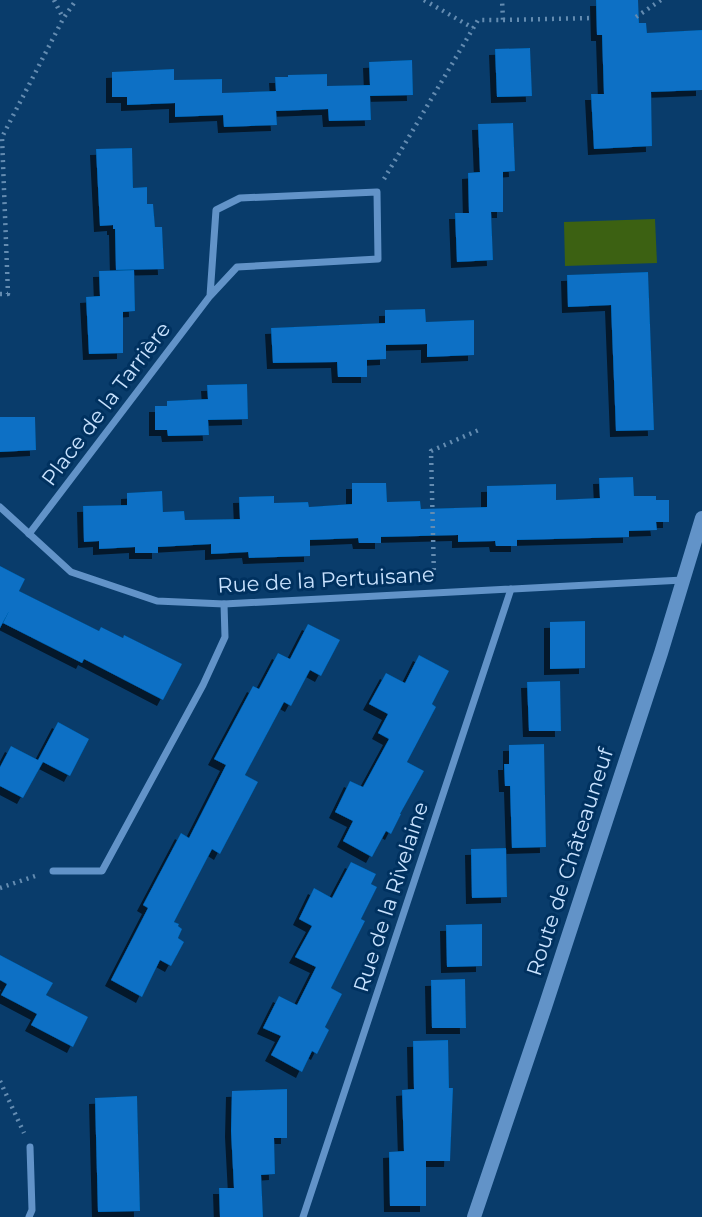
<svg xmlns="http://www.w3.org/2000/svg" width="702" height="1217" font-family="Montserrat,sans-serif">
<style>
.park{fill:#3c6112}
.building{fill:#076fc5;filter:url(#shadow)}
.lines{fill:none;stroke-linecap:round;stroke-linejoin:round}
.path{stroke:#648cb1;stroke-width:4.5;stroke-dasharray:2 5;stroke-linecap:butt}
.minor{stroke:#6293c8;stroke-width:7}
.secondary{stroke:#6293c8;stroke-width:14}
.labels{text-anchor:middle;stroke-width:6;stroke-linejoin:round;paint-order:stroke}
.street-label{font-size:21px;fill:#c8e2fe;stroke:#00315f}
</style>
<defs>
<filter id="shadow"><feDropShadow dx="-6" dy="6" stdDeviation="0" flood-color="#0009"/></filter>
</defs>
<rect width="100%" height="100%" fill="#093c6b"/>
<polygon class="park" points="655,219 657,263 565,266 564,222"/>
<g class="building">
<polygon points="596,0 638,0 639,23 646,23 647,33 702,30 702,90 651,92 652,146 594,149 591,94 604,94 602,35 597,35"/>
<polygon points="530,48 532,96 497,97 495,49"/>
<polygon points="412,60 413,95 370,96 371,120 329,121 328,109 276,111 277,125 224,127 223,115 175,117 175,103 127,105 127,97 112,97 112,72 174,69 174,80 222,79 222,93 276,91 275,77 288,77 288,75 327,74 327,86 370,85 369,62"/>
<polygon points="513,123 515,171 503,172 503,212 491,212 493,260 457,262 455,213 469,213 468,173 480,172 478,124"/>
<polygon points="132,148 133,188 147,187 147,204 153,204 155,227 162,227 164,269 116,270 115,229 113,229 113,225 100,226 96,149"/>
<polygon points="134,270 135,311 123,312 123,353 89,354 86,297 100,296 99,271"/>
<polygon points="648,272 654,430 616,431 611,305 568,307 567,275"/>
<polygon points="425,309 426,322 474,320 474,355 427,357 427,344 386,345 386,359 367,360 367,377 338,377 337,362 273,363 271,328 385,323 385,310"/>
<polygon points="247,384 248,419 208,420 209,435 168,436 167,430 155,430 155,406 167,406 167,401 208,399 207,385"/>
<polygon points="0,417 35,417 36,450 0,452"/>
<polygon points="633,477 634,496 656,496 656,500 669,500 669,522 656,522 657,530 629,531 629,537 517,540 517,546 496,546 495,541 458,542 458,535 381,537 381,543 359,543 358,538 310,540 310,556 249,558 248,552 211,554 211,544 158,547 158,553 135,553 135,547 99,549 99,541 84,542 83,506 127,505 127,493 162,491 163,512 184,511 185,520 240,519 239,497 274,496 274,503 308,502 309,507 352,504 352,483 386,483 387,502 420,501 421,509 487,507 487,486 556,484 556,500 600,498 599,478"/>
<polygon points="0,566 25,579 19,591 99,631 101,627 123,638 124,635 182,664 163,700 84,659 82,663 3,623 9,611 0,628"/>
<polygon points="585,621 585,668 550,669 550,622"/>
<polygon points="308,624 340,640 321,676 310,670 291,706 284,702 245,775 258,782 220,854 212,849 174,922 179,924 178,926 182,929 178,938 184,942 171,966 160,960 142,997 111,980 148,908 143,905 181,833 189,838 226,765 214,759 253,686 259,689 278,653 290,659"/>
<polygon points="419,655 449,671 432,704 436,707 407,762 424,771 400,814 401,814 391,834 386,831 372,857 343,841 353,821 335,812 350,781 363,787 389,739 378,733 388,714 369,704 386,673 405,683"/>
<polygon points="560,681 561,731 529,731 527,682"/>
<polygon points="58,722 89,739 70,776 43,762 23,798 0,786 0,767 11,746 38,760"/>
<polygon points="544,744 546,847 512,848 510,786 505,786 504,764 509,764 509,745"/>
<polygon points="506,848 507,897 472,898 471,849"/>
<polygon points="351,862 376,874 371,884 377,887 361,919 365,921 331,988 342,994 325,1027 329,1030 317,1054 312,1051 302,1072 271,1055 281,1036 263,1028 279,996 297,1005 316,967 295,957 312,926 299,919 314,888 332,898"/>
<polygon points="482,924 482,966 447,967 446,925"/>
<polygon points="0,955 53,983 46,995 88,1017 73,1047 31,1025 37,1014 1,995 7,984 0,980"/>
<polygon points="465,979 466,1028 432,1028 431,980"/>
<polygon points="448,1040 449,1088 453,1088 450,1161 426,1161 426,1206 390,1206 389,1152 404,1151 402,1090 414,1089 413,1041"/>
<polygon points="287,1089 287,1138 274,1138 275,1174 261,1175 263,1217 220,1217 219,1188 234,1188 231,1131 232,1091"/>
<polygon points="137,1096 140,1211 98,1212 95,1098"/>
</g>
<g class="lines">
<g class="path">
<polyline points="54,0 63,18"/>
<polyline points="424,0 473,28"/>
<polyline points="636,17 661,0"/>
<polyline points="503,20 593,18"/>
<polyline points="384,179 478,20 503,20 502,0"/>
<polyline points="0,294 8,294 2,137 63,19 76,0"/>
<polyline points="434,577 431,451 481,429"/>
<polyline points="0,888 38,875"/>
<polyline points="0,1081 24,1133"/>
</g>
<g class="minor">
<polyline points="0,507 71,572 157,601 224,604 683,580"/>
<polyline points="29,534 210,296 216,210 240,198 377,192 378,259 237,267 210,296"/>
<polyline points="53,871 102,871 203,685 225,637 224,604"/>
<polyline points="29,1217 32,1210 30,1147"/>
<polyline points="303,1217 511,589"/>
</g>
<polyline class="secondary" points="474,1217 545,1007 661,653 702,518"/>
</g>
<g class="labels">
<g class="street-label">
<text transform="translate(106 404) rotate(-53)" y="7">Place de la Tarrière</text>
<text transform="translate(326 580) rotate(-3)" y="7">Rue de la Pertuisane</text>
<text transform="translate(570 862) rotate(-72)" y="7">Route de Châteauneuf</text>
<text transform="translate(391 897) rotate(-72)" y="7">Rue de la Rivelaine</text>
</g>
</g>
</svg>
